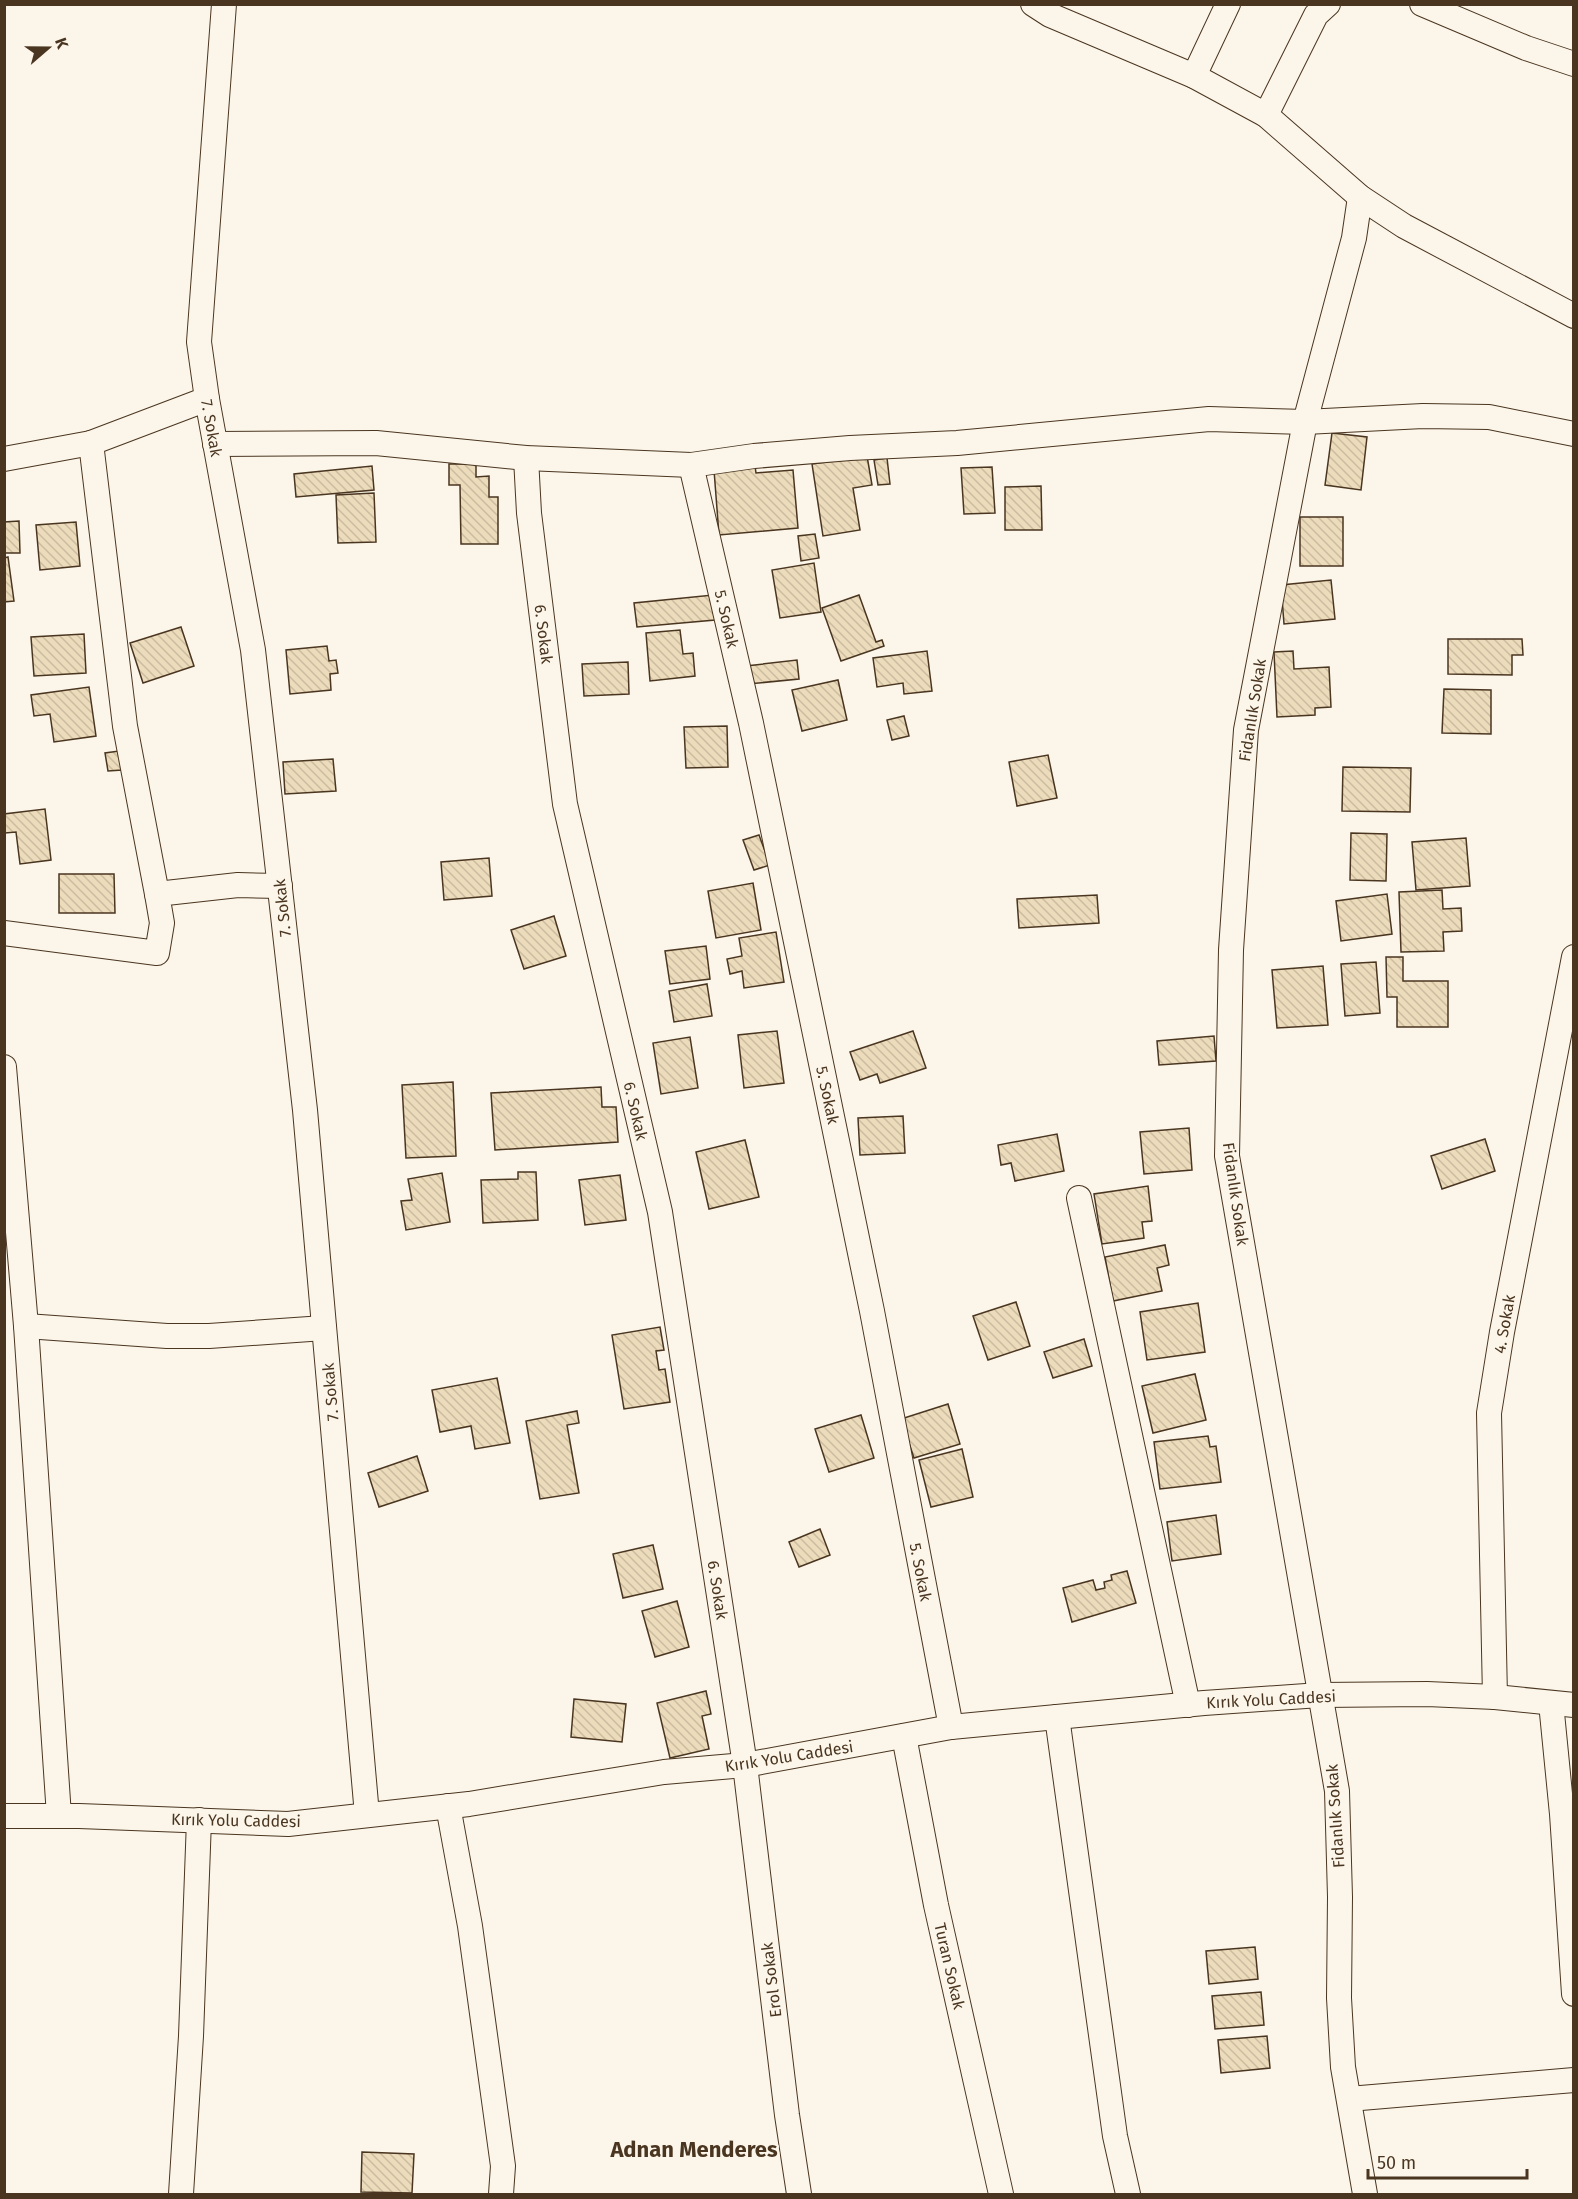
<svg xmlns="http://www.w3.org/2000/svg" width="1578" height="2199" font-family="'Fira Sans',sans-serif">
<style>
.building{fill:url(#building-back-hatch);stroke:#4a3520;stroke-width:1.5}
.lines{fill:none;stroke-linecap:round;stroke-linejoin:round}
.minor-casing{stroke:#4a3520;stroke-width:26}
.minor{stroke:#fbf6e9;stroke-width:24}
.labels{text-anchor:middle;stroke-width:4.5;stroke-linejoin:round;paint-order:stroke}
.street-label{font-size:16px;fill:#4a3520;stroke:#fbf6e9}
.district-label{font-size:22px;font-weight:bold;fill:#4a3520;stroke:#fbf6e9}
</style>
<defs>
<pattern id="building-back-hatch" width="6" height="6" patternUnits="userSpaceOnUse" patternTransform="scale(1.5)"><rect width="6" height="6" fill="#ecdcbc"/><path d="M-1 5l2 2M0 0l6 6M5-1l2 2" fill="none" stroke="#ccbda1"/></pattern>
</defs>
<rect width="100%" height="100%" fill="#fbf6e9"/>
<g class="building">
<polygon points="1332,433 1367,437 1361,490 1325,485"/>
<polygon points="867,456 872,485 853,488 860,530 823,536 812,464"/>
<polygon points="887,458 890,484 878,485 874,460"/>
<polygon points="449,464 476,464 476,477 489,476 489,497 498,497 498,544 461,544 460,485 449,485"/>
<polygon points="372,466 374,490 296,497 294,474"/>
<polygon points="755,466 756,473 793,470 798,528 719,535 714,470"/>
<polygon points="992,467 995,513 964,514 961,468"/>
<polygon points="1041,486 1042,530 1005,530 1005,487"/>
<polygon points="374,493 376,542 338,543 336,495"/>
<rect x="1300" y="517" width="43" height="49"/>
<polygon points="19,521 20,553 4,553 4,522"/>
<polygon points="76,522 80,566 40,570 36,525"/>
<polygon points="815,534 819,558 801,561 798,536"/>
<polygon points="8,557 14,601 4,602 4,558"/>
<polygon points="814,563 821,612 780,618 772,570"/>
<polygon points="1331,580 1335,619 1284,624 1281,585"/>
<polygon points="713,595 715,620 637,627 634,603"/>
<polygon points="859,595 876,642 882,640 884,646 841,661 822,608"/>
<polygon points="181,627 194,666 143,683 130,643"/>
<polygon points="680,630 683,654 693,653 695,676 650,681 646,633"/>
<polygon points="84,634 86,673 34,676 31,637"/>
<polygon points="1448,639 1522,639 1523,655 1512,655 1512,675 1448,674"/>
<polygon points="327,646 329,661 336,660 338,673 330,674 331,690 290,694 286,650"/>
<polygon points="927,651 932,691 904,694 903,683 877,687 873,658"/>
<polygon points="1293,651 1294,669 1329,667 1331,707 1315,708 1315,715 1277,717 1274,652"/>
<polygon points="797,660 799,679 748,684 746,666"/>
<polygon points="628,662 629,694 584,696 582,664"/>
<polygon points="838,680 847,720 802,731 792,690"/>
<polygon points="89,687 96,736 54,742 50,714 34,716 31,695"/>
<polygon points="1444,689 1491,690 1491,734 1442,733"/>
<polygon points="904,716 909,736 892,740 887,720"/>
<polygon points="727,726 728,767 686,768 684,727"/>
<polygon points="119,751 122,770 108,771 105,753"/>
<polygon points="1048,755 1057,798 1017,806 1009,762"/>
<polygon points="333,759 336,791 285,794 283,762"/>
<polygon points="1343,767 1411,768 1410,812 1342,811"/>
<polygon points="45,809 51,860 20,864 16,832 5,833 4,814"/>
<polygon points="1351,833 1387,834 1386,881 1350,880"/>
<polygon points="759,835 770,865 754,870 743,840"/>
<polygon points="1466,838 1470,886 1416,890 1412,842"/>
<polygon points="489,858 492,896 444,900 441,862"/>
<polygon points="59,874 114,874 115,913 59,913"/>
<polygon points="753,883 761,930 716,938 708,891"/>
<polygon points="1442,890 1443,909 1461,908 1462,931 1443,932 1444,951 1401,952 1399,892"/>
<polygon points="1387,894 1392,934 1341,941 1336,901"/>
<polygon points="1097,895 1099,923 1019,928 1017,899"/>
<polygon points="554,916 566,956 524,969 511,930"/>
<polygon points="776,932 784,982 744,988 742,971 730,974 727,959 742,956 739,938"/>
<polygon points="706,946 710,979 670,984 665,951"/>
<polygon points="1386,957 1403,957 1403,981 1448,981 1448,1027 1397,1027 1397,997 1387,997"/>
<polygon points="1376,962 1380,1013 1345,1016 1341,964"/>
<polygon points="1323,966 1328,1025 1277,1028 1272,970"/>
<polygon points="707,984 712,1016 674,1022 669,991"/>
<polygon points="777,1031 784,1083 744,1088 738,1035"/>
<polygon points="913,1031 926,1068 880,1083 877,1074 860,1080 850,1052"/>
<polygon points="1214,1036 1216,1061 1159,1065 1157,1041"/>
<polygon points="690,1037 698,1088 661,1094 653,1043"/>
<polygon points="453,1082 456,1156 406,1158 402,1085"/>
<polygon points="601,1087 602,1107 616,1107 618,1142 495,1150 491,1093"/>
<polygon points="903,1116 905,1153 860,1155 858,1118"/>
<polygon points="1189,1128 1192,1170 1144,1174 1140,1132"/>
<polygon points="1057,1134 1064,1171 1015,1181 1011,1163 1001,1165 998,1145"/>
<polygon points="1485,1139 1495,1171 1442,1189 1431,1156"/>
<polygon points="745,1140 759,1197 709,1209 696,1152"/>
<polygon points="518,1172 536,1172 538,1220 483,1223 481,1180 518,1179"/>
<polygon points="442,1173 450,1222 406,1230 401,1201 412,1200 408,1179"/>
<polygon points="620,1175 626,1220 585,1225 579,1180"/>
<polygon points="1148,1186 1152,1221 1142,1222 1144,1238 1102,1244 1094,1194"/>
<polygon points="1165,1245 1169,1265 1157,1268 1162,1291 1113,1301 1105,1257"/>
<polygon points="1016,1302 1030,1346 988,1360 973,1316"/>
<polygon points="1198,1303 1205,1352 1147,1360 1140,1312"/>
<polygon points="660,1327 664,1350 656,1351 659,1370 665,1369 670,1402 624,1409 612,1335"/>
<polygon points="1084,1339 1092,1366 1053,1378 1044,1352"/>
<polygon points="1195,1374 1206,1420 1153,1433 1142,1386"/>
<polygon points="497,1378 510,1443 475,1449 471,1426 440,1432 432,1390"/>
<polygon points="948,1404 960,1444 914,1458 901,1419"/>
<polygon points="577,1411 579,1423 567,1425 579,1493 540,1499 526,1421"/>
<polygon points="861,1415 874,1458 829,1472 815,1429"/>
<polygon points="1208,1436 1210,1447 1216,1446 1221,1482 1160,1489 1154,1442"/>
<polygon points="962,1449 973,1497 931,1507 919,1460"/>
<polygon points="417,1456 428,1491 379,1507 368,1473"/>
<polygon points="1216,1515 1221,1554 1172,1561 1167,1522"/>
<polygon points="820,1529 830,1555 799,1567 789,1542"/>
<polygon points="653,1545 663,1589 623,1598 613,1554"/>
<polygon points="1127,1571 1136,1603 1072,1622 1063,1588 1093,1580 1096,1590 1105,1588 1104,1582 1112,1580 1111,1575"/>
<polygon points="677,1601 689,1647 655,1657 642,1611"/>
<polygon points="706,1691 711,1714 702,1716 709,1749 670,1758 657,1703"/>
<polygon points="574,1699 626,1704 622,1742 571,1737"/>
<polygon points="1255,1947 1258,1979 1209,1984 1206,1951"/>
<polygon points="1261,1992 1264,2025 1215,2029 1212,1996"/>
<polygon points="1267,2036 1270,2068 1221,2073 1218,2040"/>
<polygon points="362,2152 414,2154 412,2193 361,2192"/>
</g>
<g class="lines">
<g class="minor-casing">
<g id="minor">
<polyline points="224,4 199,342 207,399 253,650 305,1110 367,1815"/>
<polyline points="1033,4 1050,15 1194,76 1266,115 1360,197 1404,226 1574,316"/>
<polyline points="1422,4 1526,48 1574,64"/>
<polyline points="1194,76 1228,4"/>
<polyline points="1266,115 1316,15 1328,4"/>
<polyline points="1360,197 1354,238 1305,422 1246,730 1231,950 1227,1156 1337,1791 1340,1897 1339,1998 1343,2067 1365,2194"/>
<polyline points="91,443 125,726 157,894"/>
<polyline points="215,444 376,443 526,458 691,465 754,456 850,448 957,443 1209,419 1305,422 1423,416 1489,417 1574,434"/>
<polyline points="526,458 529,513 565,804 660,1212 745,1765 787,2115 799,2194"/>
<polyline points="4,459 91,443 207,399"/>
<polyline points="691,465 751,723 872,1311 951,1727"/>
<polyline points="4,933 157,953 162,923 157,894 238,885 280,886"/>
<polyline points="4,1067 26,1326 59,1816"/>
<polyline points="1079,1198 1188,1705"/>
<polyline points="26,1326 167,1336 209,1336 324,1328"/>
<polyline points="1495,1697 1489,1413 1502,1332 1574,957"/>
<polyline points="1551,1703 1562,1814 1574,1994"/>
<polyline points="1057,1717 1115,2136 1128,2194"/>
<polyline points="904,1736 936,1905 1001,2194"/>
<polyline points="448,1806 470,1926 503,2166 501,2194"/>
<polyline points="4,1816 79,1816 288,1824 469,1804 664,1772 745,1765 951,1727 1204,1703 1320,1695 1427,1694 1495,1697 1574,1705"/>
<polyline points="1349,2099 1574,2080"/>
<polyline points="181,2194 191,2036 199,1820"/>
</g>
</g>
<use href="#minor" class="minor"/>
</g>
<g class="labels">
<g class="street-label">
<text transform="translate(212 428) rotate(80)" y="6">7. Sokak</text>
<text transform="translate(727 619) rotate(77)" y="6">5. Sokak</text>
<text transform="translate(544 634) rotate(83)" y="6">6. Sokak</text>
<text transform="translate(1252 710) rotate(-81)" y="6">Fidanlık Sokak</text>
<text transform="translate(282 908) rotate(-96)" y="6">7. Sokak</text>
<text transform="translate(828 1095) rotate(78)" y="6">5. Sokak</text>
<text transform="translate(636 1111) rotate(77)" y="6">6. Sokak</text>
<text transform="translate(1236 1194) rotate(82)" y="6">Fidanlık Sokak</text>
<text transform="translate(1504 1324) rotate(-80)" y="6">4. Sokak</text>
<text transform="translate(330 1392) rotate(-95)" y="6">7. Sokak</text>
<text transform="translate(921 1572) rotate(79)" y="6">5. Sokak</text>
<text transform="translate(718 1590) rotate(81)" y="6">6. Sokak</text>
<text transform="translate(1271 1699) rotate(-3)" y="6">Kırık Yolu Caddesi</text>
<text transform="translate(789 1756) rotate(-9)" y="6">Kırık Yolu Caddesi</text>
<text transform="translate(1335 1816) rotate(-94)" y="6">Fidanlık Sokak</text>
<text transform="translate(236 1820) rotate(1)" y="6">Kırık Yolu Caddesi</text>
<text transform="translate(950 1966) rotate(77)" y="6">Turan Sokak</text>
<text transform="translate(771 1980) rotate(-97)" y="6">Erol Sokak</text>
</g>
<g class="district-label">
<text x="694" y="2157">Adnan Menderes</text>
</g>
</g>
<rect width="1578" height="2199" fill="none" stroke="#4a3520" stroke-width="12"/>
<g transform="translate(48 48) rotate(70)" stroke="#fbf6e9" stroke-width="4.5" paint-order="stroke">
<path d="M0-4.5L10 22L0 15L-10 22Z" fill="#4a3520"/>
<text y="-9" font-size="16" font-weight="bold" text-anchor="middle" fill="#4a3520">K</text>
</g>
<path d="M1368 2169v9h159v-9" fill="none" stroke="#4a3520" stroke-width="3"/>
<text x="1377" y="2169" font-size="18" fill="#4a3520" stroke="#fbf6e9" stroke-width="4.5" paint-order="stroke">50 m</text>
</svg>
